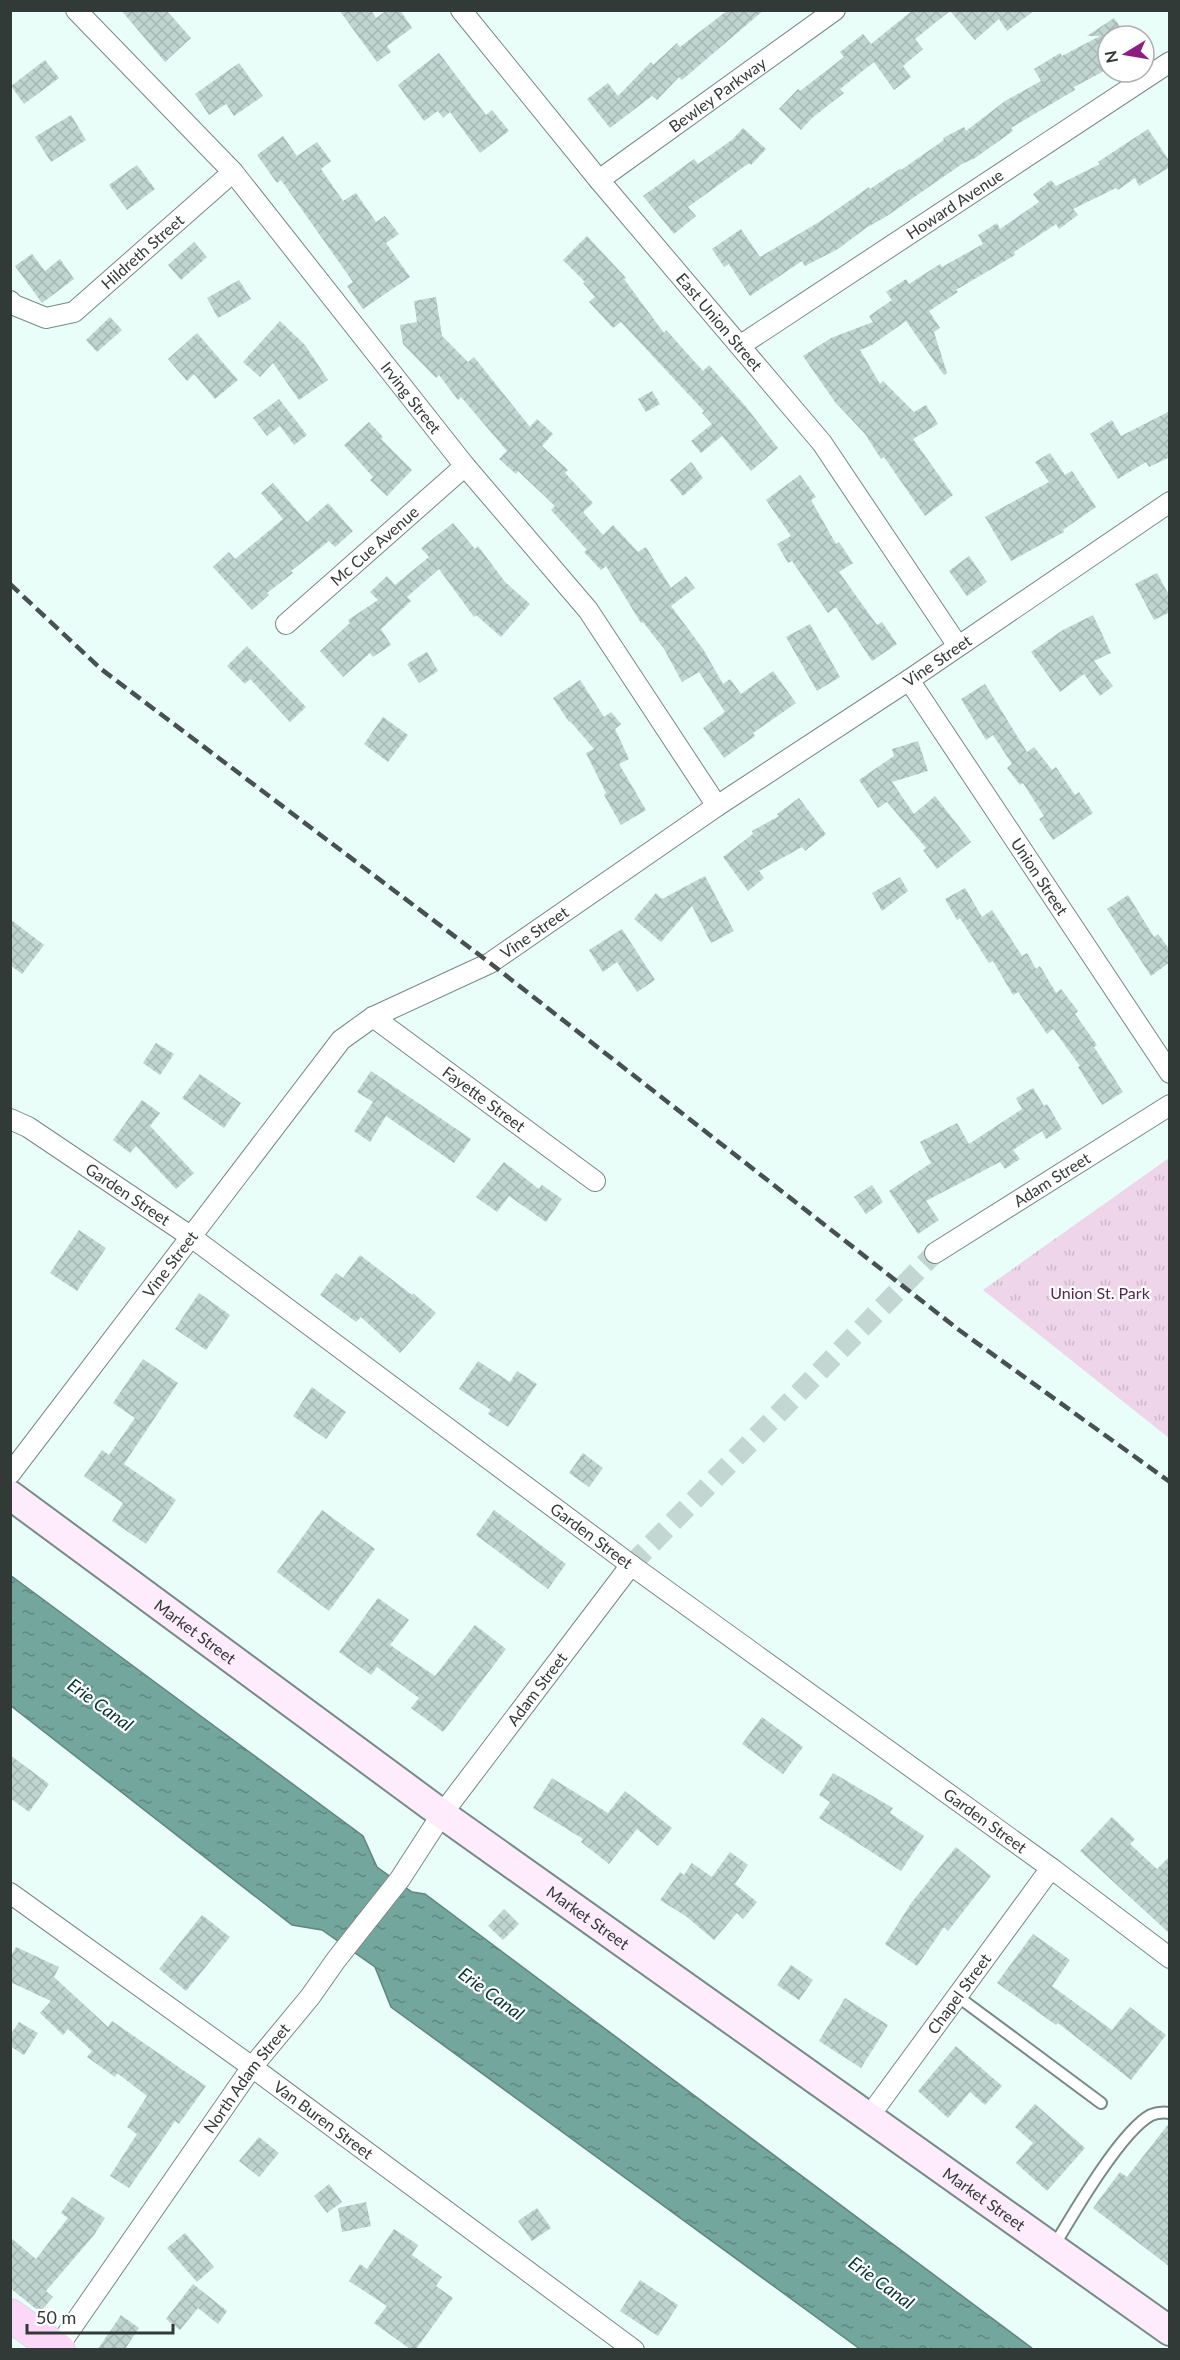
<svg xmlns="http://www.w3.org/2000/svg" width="1180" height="2360" font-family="Lato,sans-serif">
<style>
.grass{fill:url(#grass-tufts)}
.water{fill:url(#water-ripples);stroke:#60867f;stroke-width:1.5}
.building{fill:url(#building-cross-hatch)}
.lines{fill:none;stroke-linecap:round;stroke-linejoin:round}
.street-tunnel{stroke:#c4d6d2;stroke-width:20;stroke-dasharray:20 10;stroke-linecap:butt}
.lane-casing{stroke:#778a86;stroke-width:14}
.street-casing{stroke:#778a86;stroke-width:22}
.secondary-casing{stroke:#778a86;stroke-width:32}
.primary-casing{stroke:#dadcdb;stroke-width:34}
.lane{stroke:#fff;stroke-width:10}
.street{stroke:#fff;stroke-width:20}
.secondary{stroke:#feebfb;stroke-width:28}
.primary{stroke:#fdd7f7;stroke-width:32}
.rail{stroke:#47514e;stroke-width:4.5;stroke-dasharray:12 6;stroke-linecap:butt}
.labels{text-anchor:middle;stroke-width:4.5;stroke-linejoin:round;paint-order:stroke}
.street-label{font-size:16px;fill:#323a38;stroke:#fff}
.park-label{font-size:16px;fill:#54274e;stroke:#fff}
.water-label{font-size:18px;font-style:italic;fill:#01342e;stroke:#fff}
</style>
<defs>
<pattern id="grass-tufts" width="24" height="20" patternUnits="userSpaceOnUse" patternTransform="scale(1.5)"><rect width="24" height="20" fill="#eed5e9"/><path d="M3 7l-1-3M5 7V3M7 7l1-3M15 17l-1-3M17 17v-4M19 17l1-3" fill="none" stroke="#cdb8c9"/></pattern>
<pattern id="water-ripples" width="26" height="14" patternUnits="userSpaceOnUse" patternTransform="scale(1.5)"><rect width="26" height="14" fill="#73a69d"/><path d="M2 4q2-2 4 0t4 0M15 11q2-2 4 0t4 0" fill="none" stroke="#5f8881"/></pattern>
<pattern id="building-cross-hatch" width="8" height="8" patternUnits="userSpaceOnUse" patternTransform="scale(1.5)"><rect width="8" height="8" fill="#c0d4d0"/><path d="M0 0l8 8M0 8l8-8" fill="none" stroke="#a5b7b3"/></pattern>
</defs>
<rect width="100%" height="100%" fill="#e9fdf9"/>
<polygon class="grass" points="1169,1158 1169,1438 983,1290"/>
<polygon class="water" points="10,1575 363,1836 377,1867 412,1892 425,1894 1033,2349 860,2349 391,2007 375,1967 322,1930 292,1925 11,1706"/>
<g class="building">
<polygon points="121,10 166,10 191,38 165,62"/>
<polygon points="339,10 371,10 376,18 387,10 400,10 412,28 387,46 391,52 377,62"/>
<polygon points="728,10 764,10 682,80 679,77 657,100 652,96 610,128 587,99 608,83 618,96 651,62 653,65 677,43 680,47"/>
<polygon points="913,10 1035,10 1007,31 999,19 975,40 950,11 915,39 923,49 903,66 911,77 894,90 874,62 840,89 844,93 812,118 801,130 779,109 798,89 800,91 844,57 840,52 863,34 871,44"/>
<polygon points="1114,18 1127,36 1108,36 1108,69 1074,87 1075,90 1011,128 1013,131 975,158 962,164 887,216 866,228 838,249 805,266 802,261 750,296 729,264 724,267 712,249 741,229 760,257 819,222 869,187 870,189 900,169 901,170 944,140 943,138 964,127 966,131 1005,101 1041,81 1034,69 1060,53 1062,56 1100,36 1087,36"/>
<polygon points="439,53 486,115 492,110 509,131 480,153 450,112 443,118 438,111 424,121 398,85"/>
<polygon points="45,60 59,78 24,104 11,86"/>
<polygon points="239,63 263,96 234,116 226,104 209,115 195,94"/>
<polygon points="71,115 86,140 51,162 35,137"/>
<polygon points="743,128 766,149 751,165 749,163 688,207 696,216 674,234 643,196 694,159 698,164 733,139"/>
<polygon points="1148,129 1170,162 1170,167 1139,186 1135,178 1118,190 1116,188 1073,209 1078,215 1059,229 1056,224 1014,252 1015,255 956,290 958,292 929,311 940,328 934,332 947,373 944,375 906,321 872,345 860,350 880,384 883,381 914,412 926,405 938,424 913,439 953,495 925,516 884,457 881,459 865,434 835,402 803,356 831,338 873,322 869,316 892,300 886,292 906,279 909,284 940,264 942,267 983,244 978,235 997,223 1000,229 1039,202 1033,194 1051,180 1056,186 1100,164 1098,162"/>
<polygon points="283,136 297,156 317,142 331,161 321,169 343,201 356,193 376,222 385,216 399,234 386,243 410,277 363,309 347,286 353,282 281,180 277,183 257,155"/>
<polygon points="137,165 155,189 127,210 109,185"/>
<polygon points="587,236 626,278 624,279 664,333 666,330 703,371 709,365 747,408 778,448 751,471 722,436 701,453 691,441 712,424 702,413 704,411 621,322 613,328 589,302 595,297 583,283 585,282 563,260"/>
<polygon points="194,242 207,257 181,280 168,265"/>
<polygon points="32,254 45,271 60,259 74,279 42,303 15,266"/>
<polygon points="239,280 251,299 218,318 207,298"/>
<polygon points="436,297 442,336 468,362 474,357 530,427 537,419 553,434 542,446 568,470 565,473 593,503 583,512 603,535 613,525 638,552 646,547 671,588 686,576 695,588 671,606 703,649 723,684 730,679 741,694 773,671 796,703 753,733 755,736 724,758 703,728 725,712 699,672 682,682 664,649 643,622 641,623 606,566 601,570 584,552 587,550 551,510 555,506 518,471 516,474 499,459 507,451 461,397 458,400 439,375 436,378 403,344 400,325 417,322 414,301"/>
<polygon points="110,317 122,330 97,352 86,340"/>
<polygon points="280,321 305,345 328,380 299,400 273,363 260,377 243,362"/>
<polygon points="197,333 238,380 215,399 194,374 187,381 168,359"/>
<polygon points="652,391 660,404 646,412 638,399"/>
<polygon points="279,399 307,435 294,445 280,426 267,436 253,418"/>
<polygon points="1170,411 1170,457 1149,467 1146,462 1118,479 1090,434 1112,420 1121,436"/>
<polygon points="369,422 383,437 381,439 412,470 387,496 370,480 373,477 344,445"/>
<polygon points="1050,453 1065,475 1072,471 1096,507 1063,530 1064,532 1011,561 985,517 1049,482 1035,462"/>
<polygon points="691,462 703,478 683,496 670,480"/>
<polygon points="800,475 816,497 811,500 836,544 839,542 853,563 839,572 877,625 882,622 897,644 872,661 836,607 828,613 792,561 788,563 777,544 791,536 766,500"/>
<polygon points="273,483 307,522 328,503 353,531 335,547 329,541 291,571 293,573 267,593 269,595 252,610 213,567 229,552 235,559 283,519 261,493"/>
<polygon points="453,523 475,549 478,546 505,582 530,604 501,637 476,615 474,617 439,569 407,597 411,601 381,629 391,645 373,657 370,653 343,677 320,651 350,623 348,620 378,600 370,592 387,576 395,585 429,557 421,548"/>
<polygon points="969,556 987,582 967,596 949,571"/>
<polygon points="1157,573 1170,597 1170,612 1154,620 1135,584"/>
<polygon points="1093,615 1111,653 1094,661 1113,686 1100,696 1084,674 1060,692 1031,652 1063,630"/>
<polygon points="810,624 840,677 817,691 786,637"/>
<polygon points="247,646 306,707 290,722 250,679 245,684 227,666"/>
<polygon points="427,652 438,671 419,683 407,664"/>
<polygon points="580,680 604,717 611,712 621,724 615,729 629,759 619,764 646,810 621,825 604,795 606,793 586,753 594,749 570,721 569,722 553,698"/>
<polygon points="985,684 1027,752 1034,747 1052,770 1056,767 1075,795 1079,792 1093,813 1053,840 1039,819 1044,816 1023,783 1020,785 1007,768 1012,764 993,735 986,740 961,699"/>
<polygon points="383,717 408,735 388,762 364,744"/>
<polygon points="918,741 928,771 892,782 914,814 935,796 971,842 937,869 923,850 926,848 887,802 878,808 859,780 894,756 892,749"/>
<polygon points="799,798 826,834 805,851 802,847 759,871 764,878 748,891 723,857 753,834 752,831 779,816 777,814"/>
<polygon points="705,876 734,931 711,943 692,906 661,942 634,919 656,893 662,899"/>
<polygon points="900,877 908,891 882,911 872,893"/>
<polygon points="965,888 982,917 992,910 1022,956 1027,953 1036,969 1040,966 1056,993 1061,989 1078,1011 1075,1014 1097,1045 1094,1047 1123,1092 1102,1105 1078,1067 1080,1066 1053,1029 1047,1034 1018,992 1013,995 993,961 989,963 960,918 957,920 945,899"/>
<polygon points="1128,895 1154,937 1158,934 1170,950 1170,962 1151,976 1107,909"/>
<polygon points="10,919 44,945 22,974 10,965"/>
<polygon points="622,929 655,980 637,992 617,962 603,972 589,950"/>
<polygon points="156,1043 174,1054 160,1075 143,1063"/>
<polygon points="371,1071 471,1139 454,1163 386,1116 370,1142 354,1131 373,1102 357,1092"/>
<polygon points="200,1074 241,1103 224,1128 182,1098"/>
<polygon points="1033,1088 1044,1106 1047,1104 1062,1129 1046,1139 1042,1131 1013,1150 1020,1159 1005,1169 1000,1162 926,1201 939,1220 918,1234 889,1191 931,1163 920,1142 957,1123 969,1144 1022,1109 1016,1098"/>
<polygon points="142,1100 160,1113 150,1126 194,1173 176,1189 136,1146 130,1153 113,1140"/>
<polygon points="504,1162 539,1189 542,1185 562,1199 546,1222 509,1196 497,1212 476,1197"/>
<polygon points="872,1185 883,1202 866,1214 854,1197"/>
<polygon points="79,1230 106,1248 77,1291 50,1273"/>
<polygon points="360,1255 412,1295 413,1293 436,1313 400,1353 361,1317 356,1322 320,1295 336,1273 343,1278"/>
<polygon points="199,1293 230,1315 206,1350 175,1329"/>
<polygon points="143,1359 178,1383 124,1464 176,1500 146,1544 112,1521 123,1503 84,1476 102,1450 109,1455 135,1418 113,1403"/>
<polygon points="478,1361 510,1382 517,1371 537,1384 508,1427 488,1414 491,1410 459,1389"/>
<polygon points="312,1387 346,1412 326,1439 293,1416"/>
<polygon points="583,1453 603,1468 589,1487 569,1473"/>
<polygon points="322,1510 375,1549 329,1611 277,1572"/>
<polygon points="494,1510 566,1564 548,1589 476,1535"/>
<polygon points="378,1598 409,1620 390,1645 435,1676 475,1625 506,1649 443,1732 411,1708 419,1698 377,1667 371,1675 339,1652"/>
<polygon points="762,1717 803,1747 783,1774 742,1744"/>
<polygon points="10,1755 49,1784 29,1812 10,1798"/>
<polygon points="833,1773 893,1808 890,1813 924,1836 901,1871 819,1818 830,1802 819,1795"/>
<polygon points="552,1778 608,1813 625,1791 672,1828 658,1846 637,1829 609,1864 581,1842 583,1839 533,1808"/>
<polygon points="1112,1817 1135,1839 1130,1844 1157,1869 1170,1856 1170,1934 1080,1851"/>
<polygon points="956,1847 991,1876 948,1931 944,1927 917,1966 885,1944 912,1902"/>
<polygon points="730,1852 748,1865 735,1884 757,1902 743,1919 737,1913 714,1940 687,1917 660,1900 680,1872 684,1875 692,1863 712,1877"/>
<polygon points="504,1909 519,1924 503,1940 488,1926"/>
<polygon points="202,1915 230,1937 186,1991 159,1969"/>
<polygon points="1033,1934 1070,1960 1052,1986 1112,2030 1130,2007 1166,2035 1131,2080 1058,2023 1056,2025 997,1983"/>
<polygon points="16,1947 59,1967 54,1977 108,2027 112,2021 206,2086 179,2124 175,2121 129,2188 110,2176 137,2134 127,2127 147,2096 117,2073 115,2077 87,2057 92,2051 68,2029 63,2035 40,2013 51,2001 10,1982 10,1958"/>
<polygon points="791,1965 813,1980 799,2000 777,1985"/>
<polygon points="845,1998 888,2025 861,2068 819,2041"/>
<polygon points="19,2022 38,2033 24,2055 10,2046 10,2035"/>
<polygon points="956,2046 1002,2086 985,2105 970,2092 948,2118 918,2091"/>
<polygon points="1035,2104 1085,2148 1047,2191 1016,2163 1033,2143 1015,2127"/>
<polygon points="1170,2122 1170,2267 1093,2208 1120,2172 1127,2177"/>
<polygon points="259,2137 279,2153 259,2177 239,2161"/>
<polygon points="329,2184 342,2202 327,2213 314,2196"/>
<polygon points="72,2197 105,2218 94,2235 46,2291 53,2297 40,2312 10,2288 10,2237 36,2259 68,2218 61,2213"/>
<polygon points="366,2202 371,2226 342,2232 338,2208"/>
<polygon points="537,2208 551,2228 532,2241 518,2221"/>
<polygon points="394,2229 418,2245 412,2255 442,2277 436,2286 453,2298 416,2349 410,2349 374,2323 387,2306 349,2281 360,2264 367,2269"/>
<polygon points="185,2233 214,2267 197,2282 167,2248"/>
<polygon points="640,2280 678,2305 658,2336 620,2311"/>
<polygon points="193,2284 227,2311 218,2324 198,2308 180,2330 166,2319"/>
<polygon points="121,2315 139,2328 125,2349 98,2349"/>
</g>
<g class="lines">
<polyline class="street-tunnel" points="631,1565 935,1253"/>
<g class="lane-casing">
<g id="lane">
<polyline points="957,1996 1101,2103"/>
<path d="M1054,2246C1073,2214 1121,2131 1151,2115C1156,2113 1164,2112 1170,2113"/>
</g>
</g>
<g class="street-casing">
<g id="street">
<path id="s1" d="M76,10L233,172L465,466L588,610L717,806"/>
<path id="s2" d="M461,10L599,180L822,443L958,646"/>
<path id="s3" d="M599,180L835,10"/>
<path id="s4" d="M10,301L14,305L46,318L74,312L233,172"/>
<path id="s5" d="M741,345L1170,62"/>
<path id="s6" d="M286,624L465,466"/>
<path id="s7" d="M909,680L1170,1073"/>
<path id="s8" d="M373,1017L595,1181"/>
<path id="s9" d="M10,1119L28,1127L190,1236L631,1565L1051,1868L1170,1958"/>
<path id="s10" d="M935,1253L1170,1105"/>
<path id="s11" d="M10,1474L341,1040L373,1017L490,963L717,806L909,680L1170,502"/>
<path id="s12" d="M10,1893L252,2067L634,2350"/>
<path id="s13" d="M868,2118L1051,1868"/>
<path id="s14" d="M56,2350L252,2067L310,1997L336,1960L400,1879L442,1814L631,1565"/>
</g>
</g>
<g class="secondary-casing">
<g id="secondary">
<path id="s15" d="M10,1495L442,1814L1170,2331"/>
</g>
</g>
<g class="primary-casing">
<polyline id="primary" points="10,2315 59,2350"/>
</g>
<use href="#lane" class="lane"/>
<use href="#street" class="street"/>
<use href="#secondary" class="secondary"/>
<use href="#primary" class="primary"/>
<polyline class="rail" points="10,584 101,669 490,963 959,1330 1170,1482"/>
</g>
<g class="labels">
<g class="street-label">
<text dy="6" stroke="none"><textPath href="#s3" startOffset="146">Bewley Parkway</textPath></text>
<text dy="6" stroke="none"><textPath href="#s5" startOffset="256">Howard Avenue</textPath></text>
<text dy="6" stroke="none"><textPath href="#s4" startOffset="160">Hildreth Street</textPath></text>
<text dy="6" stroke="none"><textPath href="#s2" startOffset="405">East Union Street</textPath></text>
<text dy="6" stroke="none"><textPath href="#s1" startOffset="513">Irving Street</textPath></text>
<text dy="6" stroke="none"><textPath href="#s6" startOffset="118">Mc Cue Avenue</textPath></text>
<text dy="6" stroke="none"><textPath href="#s11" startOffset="1254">Vine Street</textPath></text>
<text dy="6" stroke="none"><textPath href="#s7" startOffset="236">Union Street</textPath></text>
<text dy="6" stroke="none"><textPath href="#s11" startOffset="768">Vine Street</textPath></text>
<text dy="6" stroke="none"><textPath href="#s8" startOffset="138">Fayette Street</textPath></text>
<text dy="6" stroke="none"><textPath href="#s10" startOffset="138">Adam Street</textPath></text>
<text dy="6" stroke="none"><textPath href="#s9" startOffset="140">Garden Street</textPath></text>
<text dy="6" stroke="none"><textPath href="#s11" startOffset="264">Vine Street</textPath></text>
<text dy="6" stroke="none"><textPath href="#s9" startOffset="716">Garden Street</textPath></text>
<text dy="6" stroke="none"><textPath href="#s15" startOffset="230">Market Street</textPath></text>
<text dy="6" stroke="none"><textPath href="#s14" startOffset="818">Adam Street</textPath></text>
<text dy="6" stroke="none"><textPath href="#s9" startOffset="1202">Garden Street</textPath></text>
<text dy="6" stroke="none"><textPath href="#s15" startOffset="716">Market Street</textPath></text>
<text dy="6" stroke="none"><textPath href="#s13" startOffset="154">Chapel Street</textPath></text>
<text dy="6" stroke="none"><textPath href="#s14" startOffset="332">North Adam Street</textPath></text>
<text dy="6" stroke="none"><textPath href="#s12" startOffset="387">Van Buren Street</textPath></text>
<text dy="6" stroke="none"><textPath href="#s15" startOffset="1202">Market Street</textPath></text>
</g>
<g class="park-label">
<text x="1100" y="1299">Union St. Park</text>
</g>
<g class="water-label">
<text transform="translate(100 1705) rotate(36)" y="6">Erie Canal</text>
<text transform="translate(491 1994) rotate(36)" y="6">Erie Canal</text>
<text transform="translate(881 2283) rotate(36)" y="6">Erie Canal</text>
</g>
</g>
<rect width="1180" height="2360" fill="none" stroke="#323a38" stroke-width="24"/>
<g transform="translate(1126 54) rotate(259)"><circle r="28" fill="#ffffff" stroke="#adb0af" stroke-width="1.5"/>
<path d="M0-4.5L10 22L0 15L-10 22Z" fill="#8d1e81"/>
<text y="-9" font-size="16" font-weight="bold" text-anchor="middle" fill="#323a38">N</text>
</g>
<path d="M27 2324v9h146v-9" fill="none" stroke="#323a38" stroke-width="3"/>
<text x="36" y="2324" font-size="18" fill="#323a38" stroke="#ffffff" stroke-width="4.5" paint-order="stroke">50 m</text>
</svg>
